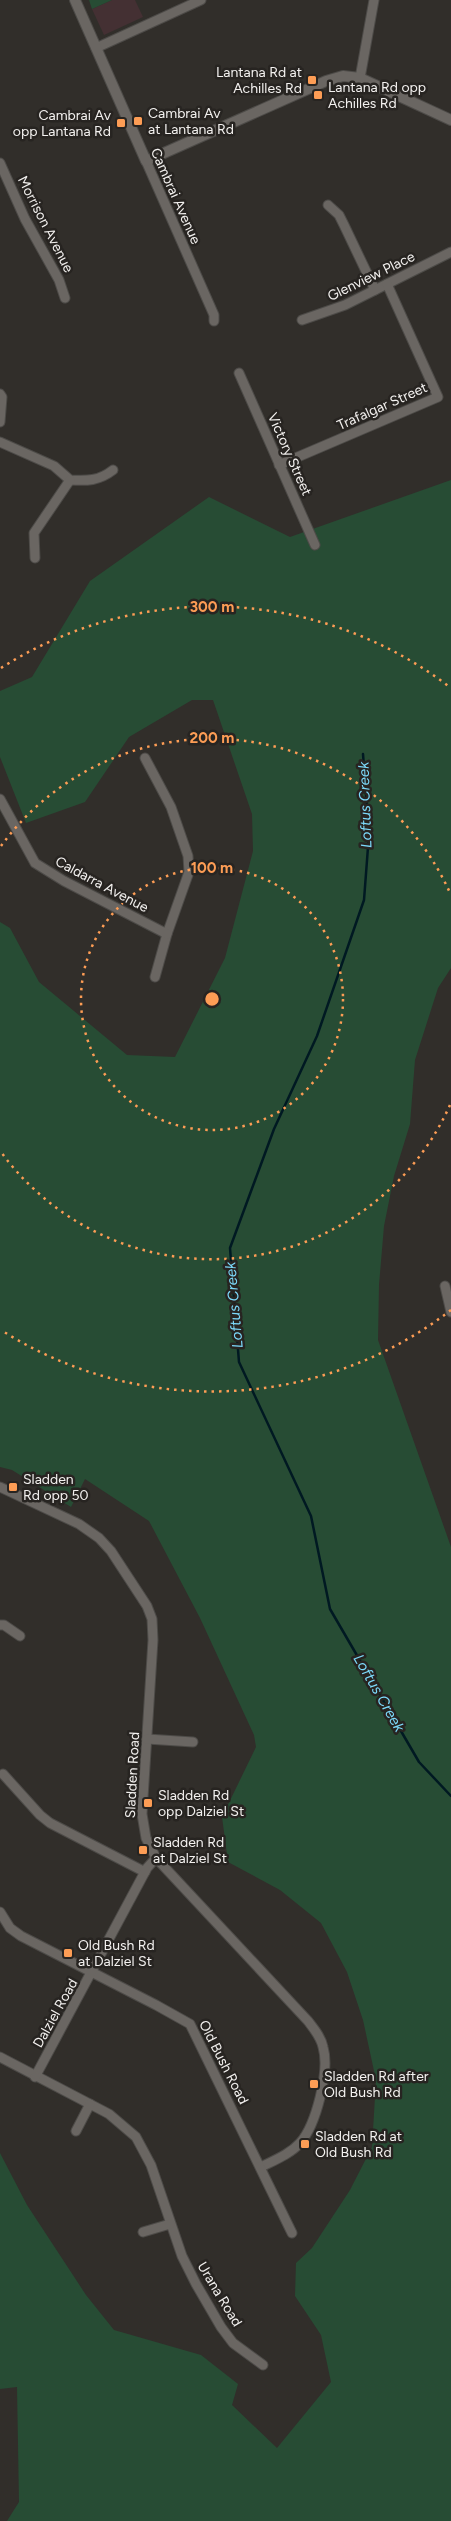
<svg xmlns="http://www.w3.org/2000/svg" width="451" height="2521" font-family="Figtree,sans-serif">
<style>
.commercial{fill:#443033}
.green{fill:#274c34}
.lines{fill:none;stroke-linecap:round;stroke-linejoin:round}
.stream{stroke:#001922;stroke-width:2.5}
.minor-casing{stroke:#4d4b48;stroke-width:11}
.tertiary-casing{stroke:#4d4b48;stroke-width:12}
.minor{stroke:#6a6662;stroke-width:9}
.tertiary{stroke:#6a6662;stroke-width:10}
.ring{fill:none;stroke:#fd9d55;stroke-width:2.5;stroke-dasharray:2.5 5}
.poi-dot{fill:#fd9d55;stroke:#272421;stroke-width:2}
.labels{text-anchor:middle;stroke-width:5;stroke-linejoin:round;paint-order:stroke}
.poi-label{font-size:14px;fill:#f3f1ef;stroke:#272421;text-anchor:start}
.street-label{font-size:14px;fill:#f3f1ef;stroke:#272421}
.water-label{font-size:15px;font-style:italic;fill:#7cd9fa;stroke:#272421}
.centre{fill:#fd9d55;stroke:#272421;stroke-width:2.5}
.ring-label{font-size:15px;text-anchor:middle;font-weight:bold;fill:#fd9d55;stroke:#272421;stroke-width:5;stroke-linejoin:round;paint-order:stroke}
</style>
<rect width="100%" height="100%" fill="#312e2a"/>
<polygon class="commercial" points="112,0 135,0 143,17 104,35 92,9"/>
<g class="green">
<polygon points="89,0 112,0 92,9"/>
<polygon points="451,480 451,968 438,988 415,1060 410,1124 394,1176 384,1226 379,1285 378,1340 451,1547 451,2521 7,2521 19,2502 17,2387 0,2389 0,2153 27,2205 86,2295 114,2330 201,2355 238,2384 232,2405 277,2448 331,2382 321,2335 295,2296 296,2263 312,2248 350,2190 372,2147 376,2080 363,2020 347,1972 321,1923 280,1890 228,1862 222,1817 256,1747 254,1735 200,1618 149,1521 85,1479 71,1507 12,1470 0,1467 0,922 10,928 39,982 127,1055 175,1057 225,958 253,851 252,814 213,700 192,700 129,737 85,802 26,823 0,757 0,691 32,677 90,581 209,497 290,537"/>
</g>
<g class="lines">
<polyline class="stream" points="363,754 369,834 364,900 317,1036 274,1129 230,1248 239,1362 311,1516 330,1609 419,1762 451,1796"/>
<g class="minor-casing">
<g id="minor">
<polyline points="96,48 201,0"/>
<polyline points="360,78 374,0"/>
<polyline points="146,161 214,315 214,321"/>
<polyline points="0,163 25,219 59,280 65,298"/>
<polyline points="328,205 339,215 344,225 375,290"/>
<polyline points="302,320 345,305 451,252"/>
<polyline points="239,373 315,545"/>
<polyline points="0,394 2,397 0,422"/>
<path d="M0,442L54,466L70,480C87,481 99,481 113,470"/>
<polyline points="279,465 438,397 387,284"/>
<polyline points="35,558 34,533 70,480"/>
<polyline points="145,758 171,807 188,856 189,872 167,934 155,977"/>
<polyline points="0,799 35,863 64,881 167,934"/>
<polyline points="445,1286 451,1312"/>
<path d="M0,1487L79,1524L99,1538L111,1551L147,1606L152,1619L153,1640L142,1814L146,1838L156,1858L308,2021C314,2029 321,2037 323,2047C330,2071 316,2125 300,2143C290,2154 275,2160 261,2167"/>
<polyline points="0,1625 4,1625 20,1636"/>
<polyline points="147,1739 193,1742"/>
<polyline points="3,1774 40,1815 50,1823 145,1872"/>
<polyline points="0,1912 10,1928 21,1936 156,2005 190,2024 292,2233"/>
<polyline points="0,2057 109,2114 136,2137 151,2165 182,2256 196,2284 221,2327 233,2343 263,2365"/>
<polyline points="35,2077 147,1868 156,1858"/>
<polyline points="76,2131 90,2104"/>
<polyline points="143,2232 170,2224"/>
</g>
</g>
<g class="tertiary-casing">
<polyline id="tertiary" points="75,0 146,161 326,81 343,76 360,78 451,120"/>
</g>
<use href="#minor" class="minor"/>
<use href="#tertiary" class="tertiary"/>
</g>
<g class="ring">
<circle cx="212" cy="999" r="131"/>
<path d="M450 1105A261 261 0 0 1 1 1152M1 846A261 261 0 0 1 450 893"/>
<path d="M451 1310A392 392 0 0 1 1 1330M1 668A392 392 0 0 1 451 688"/>
</g>
<g class="poi-dot">
<rect x="307" y="75" width="10" height="10" rx="2.5"/>
<rect x="313" y="90" width="10" height="10" rx="2.5"/>
<rect x="133" y="116" width="10" height="10" rx="2.5"/>
<rect x="116" y="118" width="10" height="10" rx="2.5"/>
<rect x="8" y="1482" width="10" height="10" rx="2.5"/>
<rect x="143" y="1798" width="10" height="10" rx="2.5"/>
<rect x="138" y="1845" width="10" height="10" rx="2.5"/>
<rect x="63" y="1948" width="10" height="10" rx="2.5"/>
<rect x="309" y="2079" width="10" height="10" rx="2.5"/>
<rect x="300" y="2139" width="10" height="10" rx="2.5"/>
</g>
<g class="labels">
<g class="poi-label">
<text x="302" y="77" text-anchor="end">Lantana Rd at<tspan x="302" dy="16">Achilles Rd</tspan></text>
<text x="328" y="92">Lantana Rd opp<tspan x="328" dy="16">Achilles Rd</tspan></text>
<text x="148" y="118">Cambrai Av<tspan x="148" dy="16">at Lantana Rd</tspan></text>
<text x="111" y="120" text-anchor="end">Cambrai Av<tspan x="111" dy="16">opp Lantana Rd</tspan></text>
<text x="23" y="1484">Sladden<tspan x="23" dy="16">Rd opp 50</tspan></text>
<text x="158" y="1800">Sladden Rd<tspan x="158" dy="16">opp Dalziel St</tspan></text>
<text x="153" y="1847">Sladden Rd<tspan x="153" dy="16">at Dalziel St</tspan></text>
<text x="78" y="1950">Old Bush Rd<tspan x="78" dy="16">at Dalziel St</tspan></text>
<text x="324" y="2081">Sladden Rd after<tspan x="324" dy="16">Old Bush Rd</tspan></text>
<text x="315" y="2141">Sladden Rd at<tspan x="315" dy="16">Old Bush Rd</tspan></text>
</g>
<g class="street-label">
<text transform="translate(176 196) rotate(66)" y="5">Cambrai Avenue</text>
<text transform="translate(46 224) rotate(63)" y="5">Morrison Avenue</text>
<text transform="translate(371 276) rotate(-26)" y="5">Glenview Place</text>
<text transform="translate(382 406) rotate(-24)" y="5">Trafalgar Street</text>
<text transform="translate(290 454) rotate(66)" y="5">Victory Street</text>
<text transform="translate(102 884) rotate(28)" y="5">Caldarra Avenue</text>
<text transform="translate(132 1775) rotate(-87)" y="5">Sladden Road</text>
<text transform="translate(55 2013) rotate(-61)" y="5">Dalziel Road</text>
<text transform="translate(224 2062) rotate(63)" y="5">Old Bush Road</text>
<text transform="translate(220 2294) rotate(59)" y="5">Urana Road</text>
</g>
<g class="water-label">
<text transform="translate(365 805) rotate(-92)" y="5">Loftus Creek</text>
<text transform="translate(234 1305) rotate(-95)" y="5">Loftus Creek</text>
<text transform="translate(379 1693) rotate(60)" y="5">Loftus Creek</text>
</g>
</g>
<circle cx="212" cy="999" r="8" class="centre"/>
<g class="ring-label">
<text x="212" y="612">300 m</text>
<text x="212" y="743">200 m</text>
<text x="212" y="873">100 m</text>
</g>
</svg>
